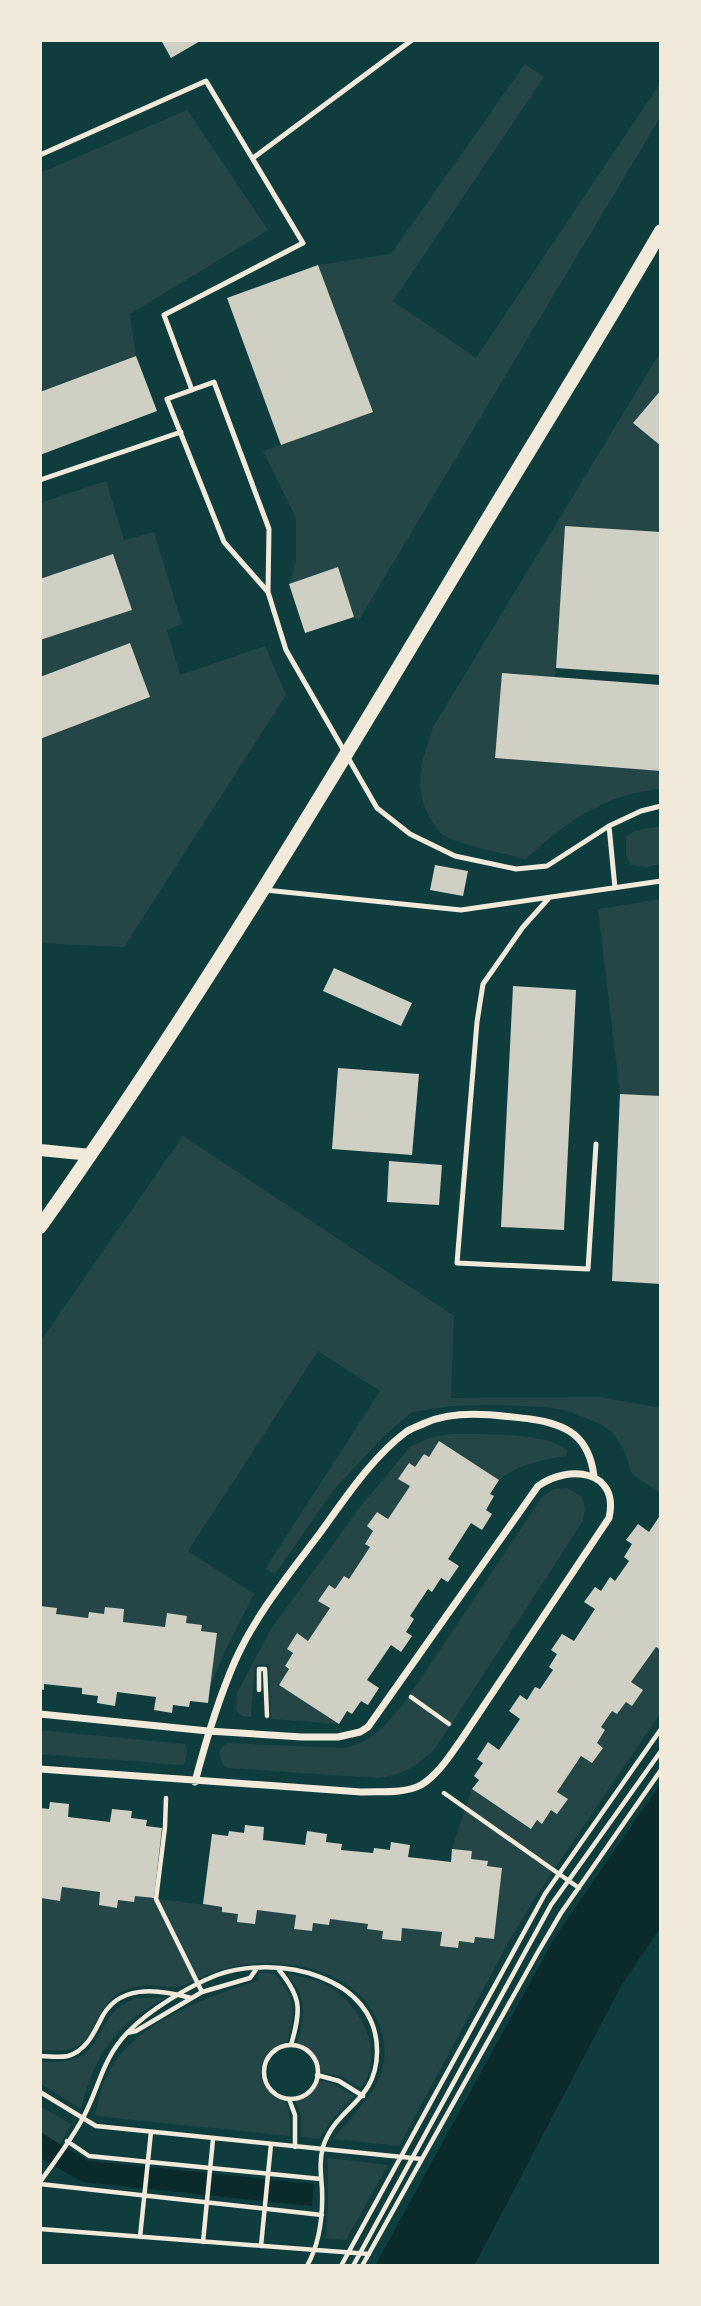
<svg xmlns="http://www.w3.org/2000/svg" width="701" height="2306" font-family="'Space Grotesk',sans-serif">
<rect width="100%" height="100%" fill="#0f3d3e"/>
<path fill="#244646" d="M525,64L544,77L393,301L476,358L661,82V116L359,620L354,617L338,568L289,584L296,561V518L263,451L373,412L318,265L391,254Z
M187,110L268,230L130,314L136,356L40,392V173Z
M661,351V390L633,423L661,446V532L565,527L555,677L502,673L495,758L661,771V789C607,793 564,823 526,859C508,854 454,844 442,834C437,830 432,822 429,816C412,785 423,758 433,727Z
M106,481L124,540L154,532L182,624L167,630L180,675L265,646L286,695L124,947L40,943V739L150,697L130,643L40,677V503Z
M661,826V864L646,867L631,865L626,856V837L634,831Z
M661,899V1096L620,1094L598,909Z
M183,1136L454,1316L451,1398L600,1397L661,1408L659,1492L632,1474L624,1450L613,1433L602,1425L572,1412L547,1407L497,1405L451,1406L412,1412L386,1434L335,1488L275,1574L265,1569L380,1391L318,1351L188,1551L254,1594L225,1651L210,1686L217,1633L201,1631L202,1625L186,1623L187,1616L167,1613L165,1627L123,1622L124,1609L106,1607L104,1614L89,1612L88,1618L56,1614V1608L41,1606L40,1342Z
M451,1434C479,1434 546,1432 567,1450L566,1456C541,1460 519,1464 499,1480L440,1442L429,1457L424,1454L415,1467L399,1479L410,1486L388,1519L377,1512L367,1526L373,1531L365,1544L370,1547L349,1579L344,1576L335,1589L319,1601L330,1608L308,1641L297,1634L287,1649L293,1653L285,1666L289,1669L279,1685L339,1724L271,1719L269,1664L255,1665L251,1717L242,1716L236,1710L237,1693L271,1629L361,1506L410,1447L432,1437Z
M567,1488L582,1497L585,1508L583,1521L435,1749C415,1767 405,1774 378,1778L229,1768L223,1765L219,1753L223,1746L227,1743L342,1748C373,1744 386,1724 405,1702L542,1497L554,1489Z
M656,1647L661,1650V1712L536,1896L509,1941L399,2146L334,2139C359,2105 395,2081 382,2033C365,1968 283,1955 226,1968C209,1972 194,1983 176,1987C172,1988 166,1986 161,1986C146,1984 132,1986 119,1993C98,2005 97,2033 77,2046C66,2053 52,2049 40,2051V1891H42V1898L60,1901L62,1887L100,1892L99,1905L117,1908L118,1900L135,1896L222,1907V1912L238,1914L237,1922L255,1924L257,1910L296,1915L295,1929L312,1931L313,1923L329,1925L330,1919L368,1924L367,1929L383,1931L382,1939L400,1941L402,1928L441,1932L440,1946L457,1948L459,1941L474,1943L475,1937L494,1939L502,1868L487,1866V1861L471,1859L472,1851L452,1849L472,1789L530,1829L537,1820L542,1823L551,1810L558,1814L566,1798L557,1792L581,1756L592,1763L597,1743L605,1730L601,1727L612,1711L617,1714L626,1702L631,1682Z
M40,1730L185,1744L187,1754L184,1764L181,1765L40,1754Z
M259,1972L275,1974C296,1999 296,2011 287,2042C254,2052 251,2090 285,2101C290,2113 291,2123 290,2136L95,2116C99,2100 101,2084 110,2069C138,2022 208,1996 258,1981Z
M287,1974C299,1977 313,1978 324,1984C360,2002 387,2052 361,2088L340,2076L320,2072C318,2057 311,2048 297,2043C306,2014 307,1997 287,1974Z
M136,1998H165C114,2026 95,2053 81,2109L40,2083V2062C52,2062 63,2063 74,2059C97,2052 99,2029 113,2013C119,2006 127,2002 136,1998Z
M319,2080L332,2083L354,2096L335,2116L319,2139L301,2137V2115L295,2101C307,2098 314,2091 319,2080Z
M40,2106L71,2124L60,2145L40,2132Z
M328,2158L388,2165L346,2240L326,2238L328,2208Z"/>
<path fill="#0a2a2b" d="M661,1783V1927L621,1986L474,2266H375L555,1937Z
M40,2132L88,2161L314,2184L312,2206L83,2182L40,2158Z"/>
<path fill="#cfcfc3" d="M161,40H202L171,58Z
M318,265L373,412L281,445L227,298Z
M136,356L157,411L40,455V392Z
M661,390V446L633,423Z
M565,526L661,532V675L556,668Z
M113,554L132,610L40,640V579Z
M338,567L354,617L305,633L289,584Z
M130,643L150,697L40,739V677Z
M502,673L661,685V771L495,758Z
M435,865L468,871L463,896L430,890Z
M334,968L412,1003L401,1026L323,991Z
M513,986L576,990L564,1230L501,1227Z
M338,1068L419,1074L412,1155L332,1149Z
M620,1094L661,1096V1284L612,1281Z
M389,1161L442,1165L439,1205L387,1202Z
M439,1441L499,1480L490,1494L494,1496L486,1510L492,1514L482,1530L471,1523L448,1559L459,1566L448,1582L441,1578L432,1592L428,1589L410,1616L414,1619L406,1632L412,1636L401,1652L391,1645L367,1680L379,1688L368,1705L361,1701L352,1714L347,1711L339,1724L279,1685L289,1669L285,1666L293,1653L287,1649L297,1633L308,1641L330,1608L318,1601L329,1585L335,1589L344,1576L349,1579L370,1547L365,1544L373,1531L367,1526L377,1512L388,1519L410,1486L398,1479L409,1463L415,1467L424,1454L429,1457Z
M661,1514V1650L656,1647L631,1682L643,1690L632,1706L626,1702L617,1714L612,1711L601,1727L605,1730L597,1743L603,1748L592,1763L581,1756L557,1792L568,1799L557,1814L551,1810L542,1824L537,1820L531,1829L472,1789L479,1780L474,1776L483,1763L477,1759L488,1742L499,1750L520,1719L509,1711L520,1695L527,1700L535,1687L540,1689L553,1670L549,1667L557,1654L551,1650L562,1634L574,1641L595,1609L584,1602L595,1587L601,1591L610,1577L615,1581L629,1561L624,1557L632,1544L626,1540L638,1524L649,1532Z
M40,1606L57,1608L56,1614L88,1618L89,1612L104,1614L105,1607L124,1609L123,1622L165,1627L167,1613L187,1616L186,1623L202,1625L201,1631L217,1633L208,1703L190,1701L189,1707L173,1705L172,1713L154,1710L156,1697L117,1692L115,1706L97,1703L98,1696L82,1694V1688L44,1684V1690L40,1689Z
M50,1802L69,1804L68,1817L110,1822L112,1809L132,1811L131,1818L147,1820L146,1826L162,1828L154,1898L135,1896L134,1902L118,1900L117,1908L99,1905L100,1892L62,1887L60,1901L41,1898L40,1808L49,1809Z
M245,1825L264,1827L263,1840L305,1845L307,1831L327,1834L326,1842L342,1844L341,1850L373,1853L374,1848L390,1850L391,1842L410,1845L408,1857L451,1862L452,1849L472,1851L471,1859L488,1861L487,1866L502,1868L494,1939L475,1937L474,1943L459,1941L458,1948L440,1946L442,1932L402,1928L401,1941L382,1939L383,1931L367,1929L368,1924L330,1919L329,1925L313,1923L312,1931L294,1929L296,1915L257,1910L255,1924L237,1922L238,1914L222,1912V1907L203,1904L212,1834L228,1836L229,1831L244,1833Z"/>
<g fill="none" stroke-linecap="round" stroke-linejoin="round">
<path stroke="#f1e9da" stroke-width="4.5" d="M259,1690V1669H265L267,1716
M411,1697L449,1724
M444,1793L579,1888
M166,1798L165,1827L156,1899L202,1992
M279,1970C302,1998 301,2010 291,2045
M127,2033L136,2031L202,1992L250,1978L257,1968
M264 2072a27 27 0 1 1 54 0a27 27 0 1 1-54 0Z
M40,2056C49,2056 59,2058 68,2056C85,2051 93,2035 100,2021C117,1983 158,1989 191,1998
M317,2075L339,2081L363,2096
M40,2092L96,2126L422,2159
M289,2099L295,2115V2147
M67,2141L89,2156L321,2179
M40,2182C55,2161 72,2139 84,2116C100,2085 102,2059 128,2032C149,2010 189,1986 217,1975C276,1954 379,1975 377,2053C376,2103 336,2106 323,2147C319,2161 321,2174 322,2189C323,2215 320,2243 307,2266
M40,2184L322,2215
M40,2229L369,2254
M140,2237L151,2132
M203,2242L213,2139
M261,2246L271,2144
M341,2266L545,1894L661,1729
M353,2266L551,1905L661,1751
M362,2266L538,1952L561,1913L661,1770"/>
<path stroke="#f1e9da" stroke-width="5" d="M40,155L206,81L303,243L164,315L192,390
M253,158L412,40
M40,480L181,432
M268,592L224,542L167,399L214,382L269,529L268,592L286,650L377,808L410,834L455,856L516,869L547,866L609,826L641,811L661,806
M609,826L615,888
M265,890L461,910L661,881
M549,898L523,927L483,984L477,1022L457,1263L588,1269L596,1144"/>
<path stroke="#f1e9da" stroke-width="7" d="M40,1714L208,1731L302,1737H338L360,1732L368,1727L538,1486C569,1464 620,1470 609,1518L461,1740C450,1755 438,1775 421,1785C404,1794 379,1791 361,1792L40,1769
M195,1782C206,1740 218,1700 235,1661C256,1614 290,1573 320,1533C344,1500 373,1456 406,1432C412,1428 419,1426 425,1423C456,1409 497,1415 530,1419C568,1424 589,1437 594,1476"/>
<path stroke="#f1e9da" stroke-width="12" d="M40,1150L91,1155"/>
<path stroke="#f1e9da" stroke-width="14" d="M40,1227C188,1018 320,799 451,580C521,463 593,348 661,231"/>
</g>
<rect width="701" height="2306" fill="none" stroke="#f1e9da" stroke-width="84"/>
</svg>
